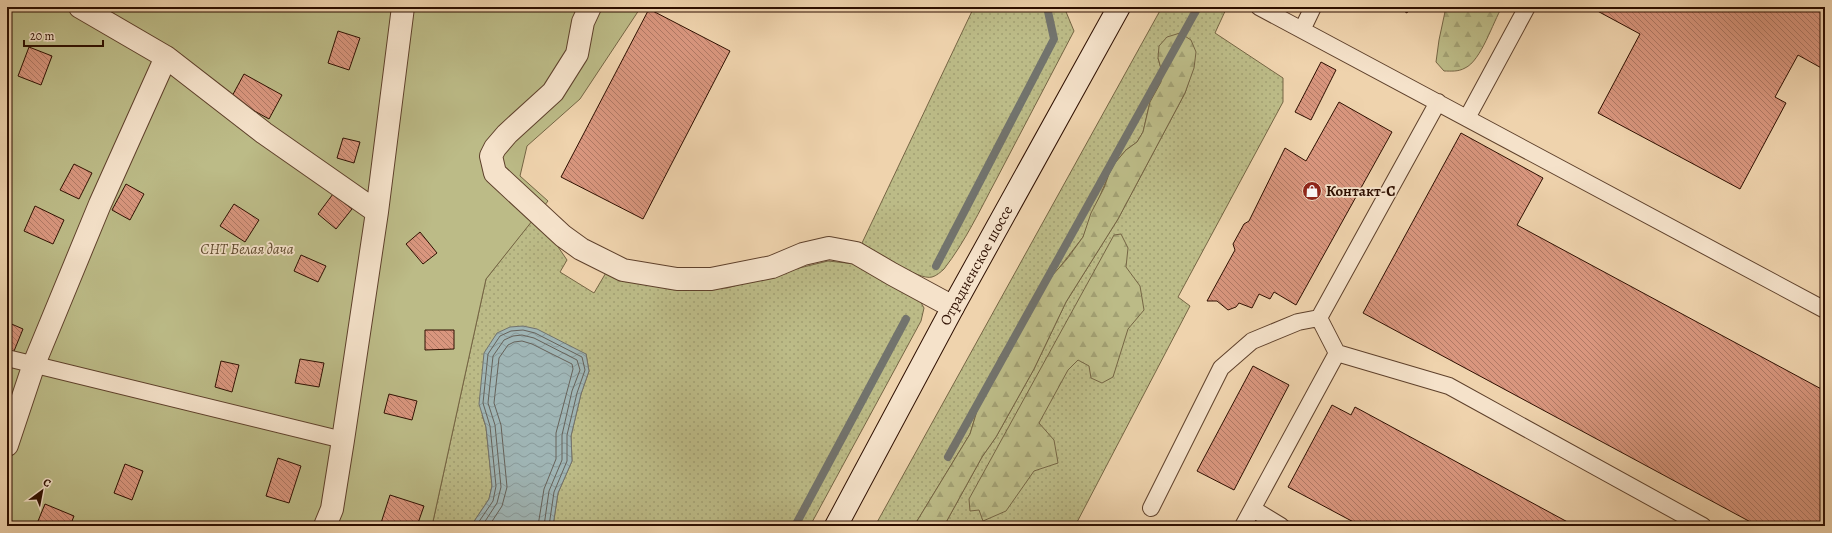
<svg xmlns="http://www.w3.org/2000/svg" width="1832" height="533" font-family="Alegreya,serif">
<defs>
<pattern id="grass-dots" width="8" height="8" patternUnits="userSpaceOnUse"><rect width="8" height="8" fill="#bcbb87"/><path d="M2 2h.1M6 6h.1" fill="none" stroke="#a2a073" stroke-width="1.8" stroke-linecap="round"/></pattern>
<pattern id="forest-firs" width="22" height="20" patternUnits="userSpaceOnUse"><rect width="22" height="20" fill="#bcbb87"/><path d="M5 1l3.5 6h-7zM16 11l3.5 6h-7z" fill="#a2a073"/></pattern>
<pattern id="water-waves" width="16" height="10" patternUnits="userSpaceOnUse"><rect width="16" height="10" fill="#9fb5b5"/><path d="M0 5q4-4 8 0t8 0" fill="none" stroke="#899a9a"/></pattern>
<pattern id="building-back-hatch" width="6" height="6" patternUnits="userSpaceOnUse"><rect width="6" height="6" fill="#d9967e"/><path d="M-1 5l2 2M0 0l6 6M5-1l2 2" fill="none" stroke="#b07965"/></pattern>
</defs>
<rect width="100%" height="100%" fill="#efd3ad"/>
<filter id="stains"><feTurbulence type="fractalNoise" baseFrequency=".005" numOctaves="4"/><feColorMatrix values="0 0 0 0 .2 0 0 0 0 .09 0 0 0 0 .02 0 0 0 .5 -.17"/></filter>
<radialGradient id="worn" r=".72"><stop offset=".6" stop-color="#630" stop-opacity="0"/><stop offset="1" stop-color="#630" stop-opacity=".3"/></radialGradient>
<path fill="url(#grass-dots)" stroke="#756544" d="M974,7H1064L1074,31C1048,81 1022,130 996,180C980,210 965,242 944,269C941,272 936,276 932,277C919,281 874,251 862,243Z
M1162,7H1227L1215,33L1283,78V102L1178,297L1190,306L1075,526H944L982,457L996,437L1034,369L1066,302L1118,219L1185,93L1189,81L1158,58L1162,72L1161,82L1150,102L1143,132L1137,142L1126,150L1115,163L1109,174L1083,237L1036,298L1030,312L999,358L998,370L980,401L970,434L914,526H875Z
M533,219L552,238L567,260L560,272L594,293L607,271L669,289L727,288L783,272L828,261L856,264L918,297L924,308L921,321L810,526H553L558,493L572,461L571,436L581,394L589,371L586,354L482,415L486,427L492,486L489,499L471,526H432L486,279Z"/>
<path fill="url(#forest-firs)" stroke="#756544" d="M1446,7H1502C1493,22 1481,61 1465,68C1458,72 1451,71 1444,71L1436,62L1439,40Z
M1180,33L1191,40L1196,52L1194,68L1185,93L1118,219L1066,302L1034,369L996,437L982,457L944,526H914L970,434L980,401L998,370L999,358L1030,312L1042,287L1067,259L1083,237L1091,213L1104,188L1109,174L1115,163L1126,150L1137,142L1143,132L1150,102L1161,82L1162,72L1158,58L1159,46L1167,37Z
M1121,234L1128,248L1126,267L1140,286L1144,310L1128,329L1113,377L1102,383L1091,378L1089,366L1078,360L1068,370L1039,423L1054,440L1058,463L1034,471L1006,511L983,521L979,510L970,511L969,499L1114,235Z"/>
<path fill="#bcbb87" stroke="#756544" d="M7,7H641L580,99L527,146L520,176L548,201L486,279L432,526H7Z"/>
<path fill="url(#water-waves)" stroke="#72736d" d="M523,326L537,329L586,354L589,371L581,394L571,436L572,461L558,493L553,526H471L489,499L492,486L486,427L479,404L484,353L497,333L510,327Z"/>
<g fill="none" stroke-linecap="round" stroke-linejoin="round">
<path stroke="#66625a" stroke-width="1" d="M476,526L493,501L496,486L490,426L483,403L488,354L500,336L511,331L523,330L535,333L582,357L585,370L577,393L567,435V461L554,492L549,526
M482,526L497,503L501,487L495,425L488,403L493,356L504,340L513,336L522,335L534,338L577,360L580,370L572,391L562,435V460L549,491L544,526
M489,526L502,506L507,487L501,425L494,403L499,358L508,345L514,342L522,341L532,344L572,364L573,369L556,433V459L544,489L538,526"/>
<path stroke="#72736d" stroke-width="8" d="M936,266L1054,39L1047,7
M948,457L1198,7
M795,526L906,319"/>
</g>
<path fill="url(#building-back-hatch)" stroke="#2e0f00" d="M1397,7H1410L1407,13Z
M1590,7H1825V70L1798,55L1775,97L1786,103L1740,189L1598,113L1640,34Z
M649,9L730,51L643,219L561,177Z
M338,31L360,38L349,70L328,63Z
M29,47L52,56L41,85L18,76Z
M1321,62L1336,70L1311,120L1295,112Z
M244,74L282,95L269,119L231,98Z
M1339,102L1392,132L1296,305L1274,292L1270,299L1259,294L1252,308L1239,303L1236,307L1228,310L1217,301H1207L1235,250L1233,244L1244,224L1249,221L1285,148L1306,161Z
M1461,133L1543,178L1517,225L1825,391V526H1758L1363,313Z
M343,138L360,142L354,163L337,158Z
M74,164L92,173L79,199L60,190Z
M126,184L144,194L130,220L112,210Z
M333,194L352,209L336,229L318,214Z
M234,204L259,220L245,242L220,226Z
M35,206L64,220L53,244L24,231Z
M420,232L437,253L423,264L406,244Z
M301,255L326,266L318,282L294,271Z
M7,322L23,329L12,356L7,354Z
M425,330H454V349L425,350Z
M300,359L324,363L319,387L295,383Z
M221,361L239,365L232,392L215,387Z
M1253,366L1289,385L1234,490L1197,471Z
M389,394L417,401L412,420L384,413Z
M1332,405L1351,415L1355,407L1575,526H1361L1288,487Z
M278,458L301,466L289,503L266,496Z
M125,464L143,471L132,500L114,493Z
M390,495L424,506L417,526H391L381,523Z
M45,504L74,516L70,526H36Z
M1625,522L1632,526H1623Z"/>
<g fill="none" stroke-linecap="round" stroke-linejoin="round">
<defs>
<path id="lane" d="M1259,7L1825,310
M1302,30L1313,7
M1467,118L1527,7
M1337,353L1449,386L1703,526
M7,358L343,440
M1151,508L1221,368L1252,341L1298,322L1319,318
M1253,509L1281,526
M1243,526L1337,353L1319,318L1438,102"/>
<path id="street" d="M80,7L166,57L264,133L377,212
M590,7L583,22L577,54L553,92L507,134L495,148L491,156L495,173L563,236L581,249L623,270L677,279H711L772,267L803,254L829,248L856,253L892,274L953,307
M7,445L34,364L100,204L166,57
M325,526L332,509L343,440L377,212L403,7"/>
<g id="secondary">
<path id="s1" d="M836,526L953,307L1119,7"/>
</g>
</defs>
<use href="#lane" stroke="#5e402b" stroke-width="18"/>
<use href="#street" stroke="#5e402b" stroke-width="24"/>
<use href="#secondary" stroke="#2e0f00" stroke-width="24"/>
<use href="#lane" stroke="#f5e2ca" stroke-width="16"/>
<use href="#street" stroke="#f5e2ca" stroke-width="22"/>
<use href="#secondary" stroke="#f5e2ca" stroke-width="22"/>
</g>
<defs>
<symbol id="shop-disc" viewBox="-11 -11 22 22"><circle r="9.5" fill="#8f2418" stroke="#f5e2ca"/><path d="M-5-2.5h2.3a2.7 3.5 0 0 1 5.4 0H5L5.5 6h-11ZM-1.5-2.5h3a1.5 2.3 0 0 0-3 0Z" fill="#fff"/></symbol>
</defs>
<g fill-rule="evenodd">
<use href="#shop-disc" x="1301" y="180" width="22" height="22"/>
</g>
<g text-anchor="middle" stroke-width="3.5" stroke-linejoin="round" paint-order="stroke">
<g font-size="15" font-weight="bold" fill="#2e0f00" stroke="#f5e2ca" text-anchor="start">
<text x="1326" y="196">Контакт-С</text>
</g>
<g font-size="15" font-style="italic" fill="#604b2f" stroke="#f5e2ca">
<text x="247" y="254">СНТ Белая дача</text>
</g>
<g font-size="15" fill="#2e0f00" stroke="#f5e2ca">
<text dy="5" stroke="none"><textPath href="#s1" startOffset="296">Отрадненское шоссе</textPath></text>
</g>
</g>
<rect width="1832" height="533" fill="none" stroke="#efd3ad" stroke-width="24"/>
<rect x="8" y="8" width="1816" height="517" fill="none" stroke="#2e0f00" stroke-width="2"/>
<rect x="12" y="12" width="1808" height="509" fill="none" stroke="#2e0f00"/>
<g transform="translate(42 491) rotate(32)" stroke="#f5e2ca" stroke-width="3" paint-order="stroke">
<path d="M0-3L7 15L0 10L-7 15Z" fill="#2e0f00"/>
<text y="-6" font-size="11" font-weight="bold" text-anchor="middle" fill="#2e0f00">С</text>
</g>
<path d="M24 40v6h79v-6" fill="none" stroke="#2e0f00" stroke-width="2"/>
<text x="30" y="40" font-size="12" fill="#2e0f00" stroke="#f5e2ca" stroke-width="3" paint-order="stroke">20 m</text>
<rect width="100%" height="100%" filter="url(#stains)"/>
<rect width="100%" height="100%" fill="url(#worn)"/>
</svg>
